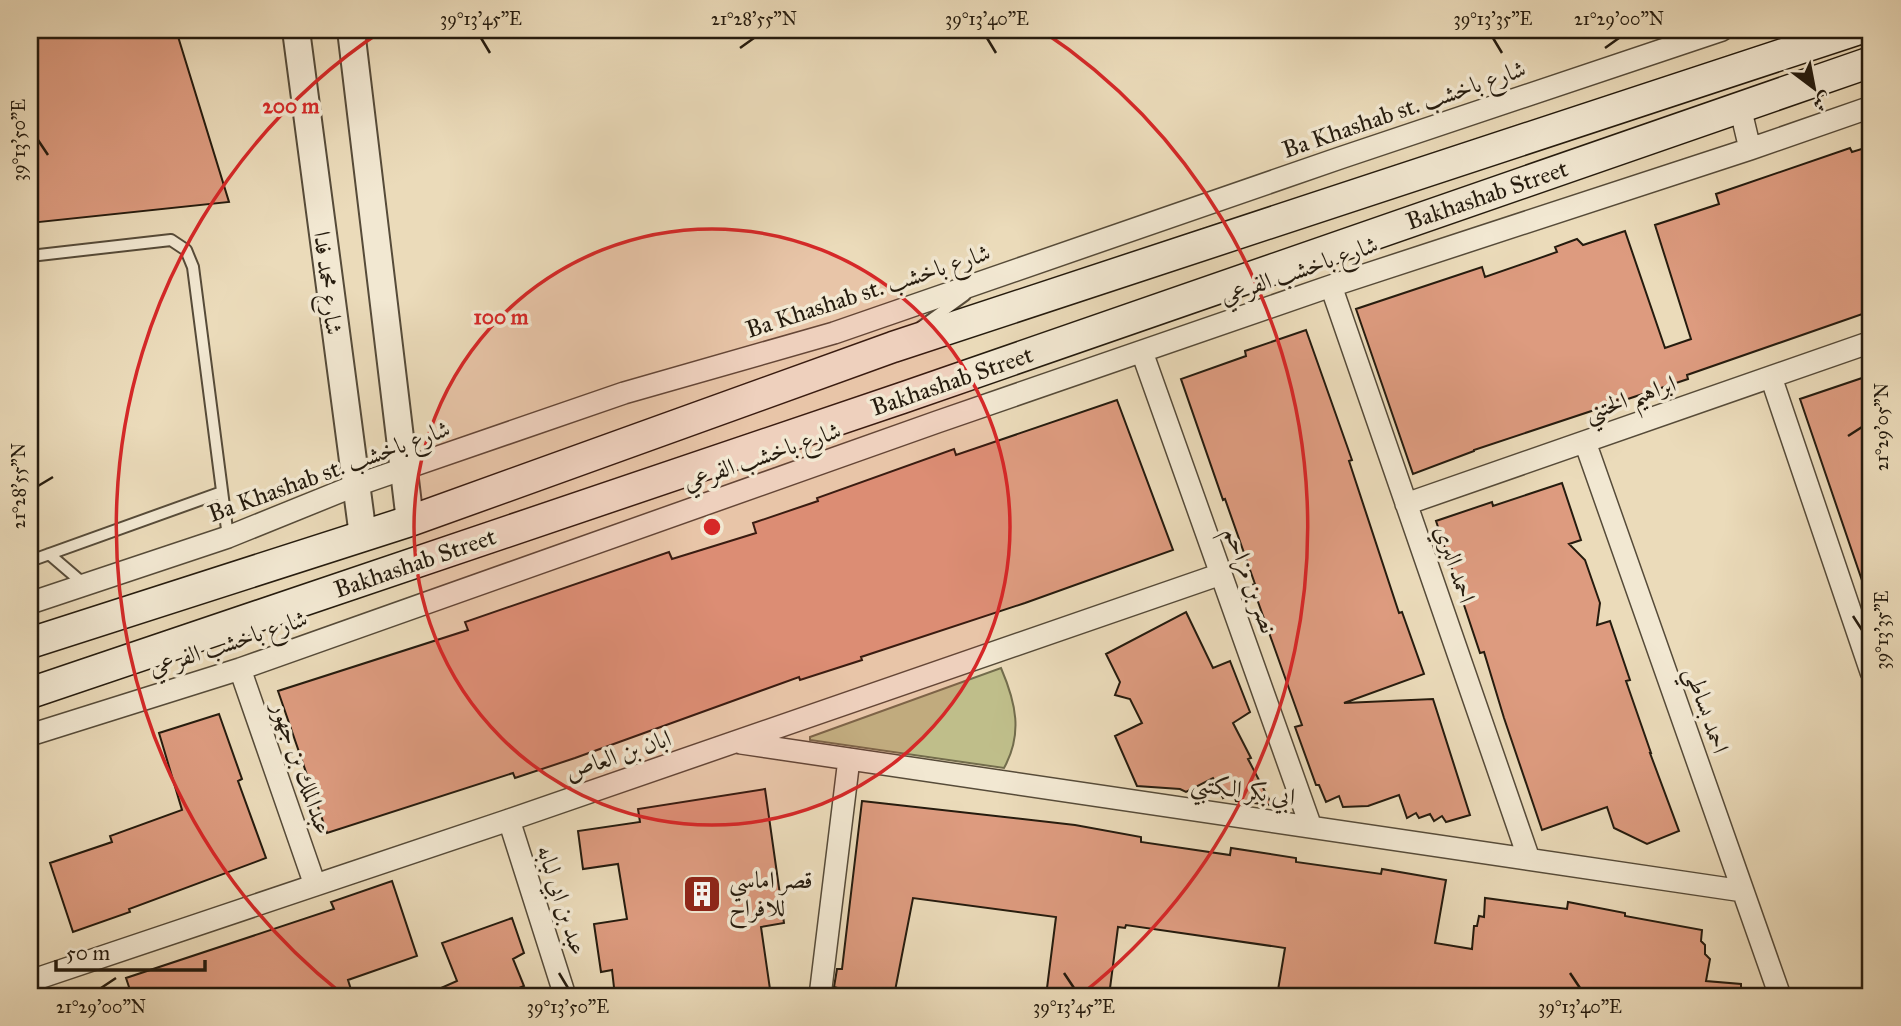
<svg xmlns="http://www.w3.org/2000/svg" width="1901" height="1026" font-family="'IM FELL Great Primer',Amiri,serif">
<rect width="100%" height="100%" fill="#ebdbba"/>
<filter id="stains"><feTurbulence type="fractalNoise" baseFrequency=".00286" numOctaves="4"/><feColorMatrix values="0 0 0 0 .2 0 0 0 0 .09 0 0 0 0 .02 0 0 0 .5 -.17"/></filter>
<radialGradient id="worn" r=".72"><stop offset=".6" stop-color="#630" stop-opacity="0"/><stop offset="1" stop-color="#630" stop-opacity=".3"/></radialGradient>
<path fill="#bfbe8a" stroke="#726c4c" stroke-width="2" d="M1001,668C1016,703 1023,734 1004,768L810,740V737Z"/>
<path fill="#dd9b7f" stroke="#251b0e" stroke-width="2" d="M30,30H176L229,202L30,223Z
M1871,146V311L1687,375L1688,379L1474,450V451L1413,474L1356,309L1482,267L1485,277L1557,252L1555,247L1577,239L1583,245L1625,231L1665,348L1691,339L1655,225L1719,204L1716,194L1850,148L1852,152Z
M1306,330L1352,460L1349,461L1399,613L1402,612L1424,674L1344,703L1433,699L1470,815L1446,822L1442,816L1434,821L1430,814L1419,818L1416,813L1407,818L1399,795L1368,806L1343,807L1339,796L1326,802L1319,785H1316L1295,727L1302,725L1252,585L1255,584L1225,499L1223,500L1181,379L1246,356L1245,351Z
M1871,375V598H1868L1800,399Z
M1117,400L1173,550L1025,603L861,657L862,660L800,680L799,677L575,758L515,778L513,773L327,833L278,691L468,630L465,622L669,552L672,559L756,533L753,523L818,501L817,498L954,449L956,455Z
M1562,483L1581,540L1569,544L1585,560L1600,603L1597,625L1610,621L1630,680L1626,681L1651,753H1650L1679,831L1647,844L1614,828L1607,807L1542,830L1504,718L1484,652L1480,653L1436,521L1492,502L1493,506Z
M1186,612L1213,668L1230,661L1250,712L1233,723L1251,758L1248,759L1272,805L1236,801L1233,792L1223,798L1213,778L1186,792L1180,789L1137,786L1115,736L1142,723L1130,699L1115,695L1120,682L1106,654Z
M219,714L242,779L238,781L266,858L129,909L130,912L73,932L50,863L112,842L110,836L182,810L159,733Z
M765,789L784,923L761,927L771,996H615L612,970L601,972L594,924L627,919L618,864L583,869L578,831L640,822L638,809Z
M862,801L1075,825L1141,837V842L1230,855L1231,848L1296,858V862L1381,874L1382,869L1446,880L1435,943L1472,949L1474,926H1477L1479,916L1484,917L1485,898L1567,909L1568,902L1625,913V916L1702,930L1701,941L1705,945V954L1710,959L1706,981L1741,984V996H1277L1285,948L1126,925L1125,928L1118,927L1109,996H1046L1056,917L913,898L894,996H843L845,990L834,987L837,969H842Z
M392,881L417,956L348,980L353,996H132L126,978L334,909L331,902Z
M512,918L524,953L513,959L524,986L499,996H423L457,981L442,943Z"/>
<g fill="none" stroke-linecap="round" stroke-linejoin="round">
<defs>
<path id="service" d="M30,256L171,240L186,250L193,267L228,537
M921,327L965,295
M49,554L84,584
M30,561L222,492"/>
<path id="minor" d="M1740,107L1750,149
M1331,286L1529,859
M1142,352L1311,827
M1771,377L1871,672
M1585,442L1780,996
M1406,504L1871,342
M30,603L228,537L354,486L624,393L834,333L1340,158L1722,30
M240,669L315,885
M30,735L240,669L937,422L1331,286L1750,149L1871,107
M741,743L1743,891
M509,820L565,996
M30,981L509,820L1221,574
M820,996L849,759"/>
<path id="tertiary" d="M296,30L363,536
M351,30L410,521"/>
<path id="secondary" d="M30,643L410,521L893,347L1856,30
M30,693L902,398L1871,62"/>
</defs>
<use href="#service" stroke="#564b39" stroke-width="14"/>
<use href="#minor" stroke="#564b39" stroke-width="24"/>
<use href="#tertiary" stroke="#564b39" stroke-width="30"/>
<use href="#secondary" stroke="#251b0e" stroke-width="33"/>
<use href="#service" stroke="#f2e8d2" stroke-width="10"/>
<use href="#minor" stroke="#f2e8d2" stroke-width="21"/>
<use href="#tertiary" stroke="#f2e8d2" stroke-width="26"/>
<use href="#secondary" stroke="#f2e8d2" stroke-width="30"/>
</g>
<path fill="none" stroke="#251b0e" stroke-width="2.5" d="M481,38L490,53M987,38L996,53M1493,38L1502,53M740,48L754,38M1605,48L1619,38M38,140L48,155M1848,436L1862,427M38,486L53,477M1853,616L1862,630M559,973L568,988M1064,973L1074,988M1570,973L1580,988M101,988L116,978"/>
<circle cx="712" cy="527" r="298" fill="#d62828" fill-opacity=".12"/>
<g fill="none" stroke="#d62828" stroke-width="3.5">
<circle cx="712" cy="527" r="298"/>
<path d="M341 993A596 596 0 0 1 383 30M1041 30A596 596 0 0 1 1083 993"/>
</g>
<defs>
<symbol id="building-square" viewBox="-11 -11 22 22"><rect x="-9" y="-9" width="18" height="18" rx="4" fill="#8f2418" stroke="#f2e8d2"/><path d="M-4-6H4V6H1V3H-1V6H-4ZM-2.5-4.3h1.7v1.8h-1.7ZM.8-4.3h1.7v1.8H.8ZM-2.5-1h1.7V.8h-1.7ZM.8-1h1.7V.8H.8Z" fill="#fff"/></symbol>
</defs>
<g fill-rule="evenodd">
<use href="#building-square" x="680" y="872" width="44" height="44"/>
</g>
<g text-anchor="middle" stroke-width="7" stroke-linejoin="round" paint-order="stroke">
<g font-size="24" fill="#251b0e" stroke="#f2e8d2">
<text transform="translate(1404 109) rotate(-19)" y="8">Ba Khashab st. شارع باخشب</text>
<text transform="translate(1487 195) rotate(-19)" y="8">Bakhashab Street</text>
<text transform="translate(1299 270) rotate(-19)" y="8">شارع باخشب الفرعي</text>
<text transform="translate(328 283) rotate(83)" y="8">شارع محمد فدا</text>
<text transform="translate(868 291) rotate(-18)" y="8">Ba Khashab st. شارع باخشب</text>
<text transform="translate(952 381) rotate(-19)" y="8">Bakhashab Street</text>
<text transform="translate(1630 398) rotate(-19)" y="8">ابراهيم الختني</text>
<text transform="translate(762 456) rotate(-19)" y="8">شارع باخشب الفرعي</text>
<text transform="translate(329 471) rotate(-20)" y="8">Ba Khashab st. شارع باخشب</text>
<text transform="translate(415 563) rotate(-19)" y="8">Bakhashab Street</text>
<text transform="translate(1455 564) rotate(71)" y="8">احمد البري</text>
<text transform="translate(1251 580) rotate(70)" y="8">نصر بن مزاحم</text>
<text transform="translate(228 643) rotate(-18)" y="8">شارع باخشب الفرعي</text>
<text transform="translate(1707 710) rotate(71)" y="8">احمد بساطي</text>
<text transform="translate(618 755) rotate(-19)" y="8">ابان بن العاص</text>
<text transform="translate(302 768) rotate(71)" y="8">عبدالملك بن جهور</text>
<text transform="translate(1243 790) rotate(8)" y="8">ابي بكر الكتبي</text>
<text transform="translate(562 900) rotate(72)" y="8">عبد بن ابي لبابه</text>
</g>
<g font-size="24" fill="#251b0e" stroke="#f2e8d2" text-anchor="start">
<text x="729" y="888">قصر اماسي<tspan x="729" dy="28">للافراح</tspan></text>
</g>
</g>
<circle cx="712" cy="527" r="10" fill="#d62828" stroke="#f2e8d2" stroke-width="3.5"/>
<g font-size="21" text-anchor="middle" font-weight="bold" fill="#d62828" stroke="#f2e8d2" stroke-width="7" stroke-linejoin="round" paint-order="stroke">
<text x="291" y="113">200 m</text>
<text x="501" y="324">100 m</text>
</g>
<rect width="1901" height="1026" fill="none" stroke="#ebdbba" stroke-width="77"/>
<g transform="translate(1814 88) rotate(148)" stroke="#f2e8d2" stroke-width="5" paint-order="stroke">
<path d="M0-5L12 26L0 18L-12 26Z" fill="#251b0e"/>
<text y="-10" font-size="19" font-weight="bold" text-anchor="middle" fill="#251b0e">ش</text>
</g>
<path d="M56 960v10h149v-10" fill="none" stroke="#251b0e" stroke-width="3.5"/>
<text x="66" y="960" font-size="21" fill="#251b0e" stroke="#f2e8d2" stroke-width="5" paint-order="stroke">50 m</text>
<rect x="38" y="38" width="1824" height="950" fill="none" stroke="#251b0e" stroke-width="2.5"/>
<g font-size="18" text-anchor="middle" fill="#251b0e">
<text x="481" y="25">39°13'45"E</text>
<text x="754" y="25">21°28'55"N</text>
<text x="987" y="25">39°13'40"E</text>
<text x="1493" y="25">39°13'35"E</text>
<text x="1619" y="25">21°29'00"N</text>
<text transform="translate(19 140) rotate(-90)" y="6">39°13'50"E</text>
<text transform="translate(1882 427) rotate(-90)" y="6">21°29'05"N</text>
<text transform="translate(19 486) rotate(-90)" y="6">21°28'55"N</text>
<text transform="translate(1882 630) rotate(-90)" y="6">39°13'35"E</text>
<text x="101" y="1013">21°29'00"N</text>
<text x="568" y="1013">39°13'50"E</text>
<text x="1074" y="1013">39°13'45"E</text>
<text x="1580" y="1013">39°13'40"E</text>
</g>
<rect width="100%" height="100%" filter="url(#stains)"/>
<rect width="100%" height="100%" fill="url(#worn)"/>
</svg>
